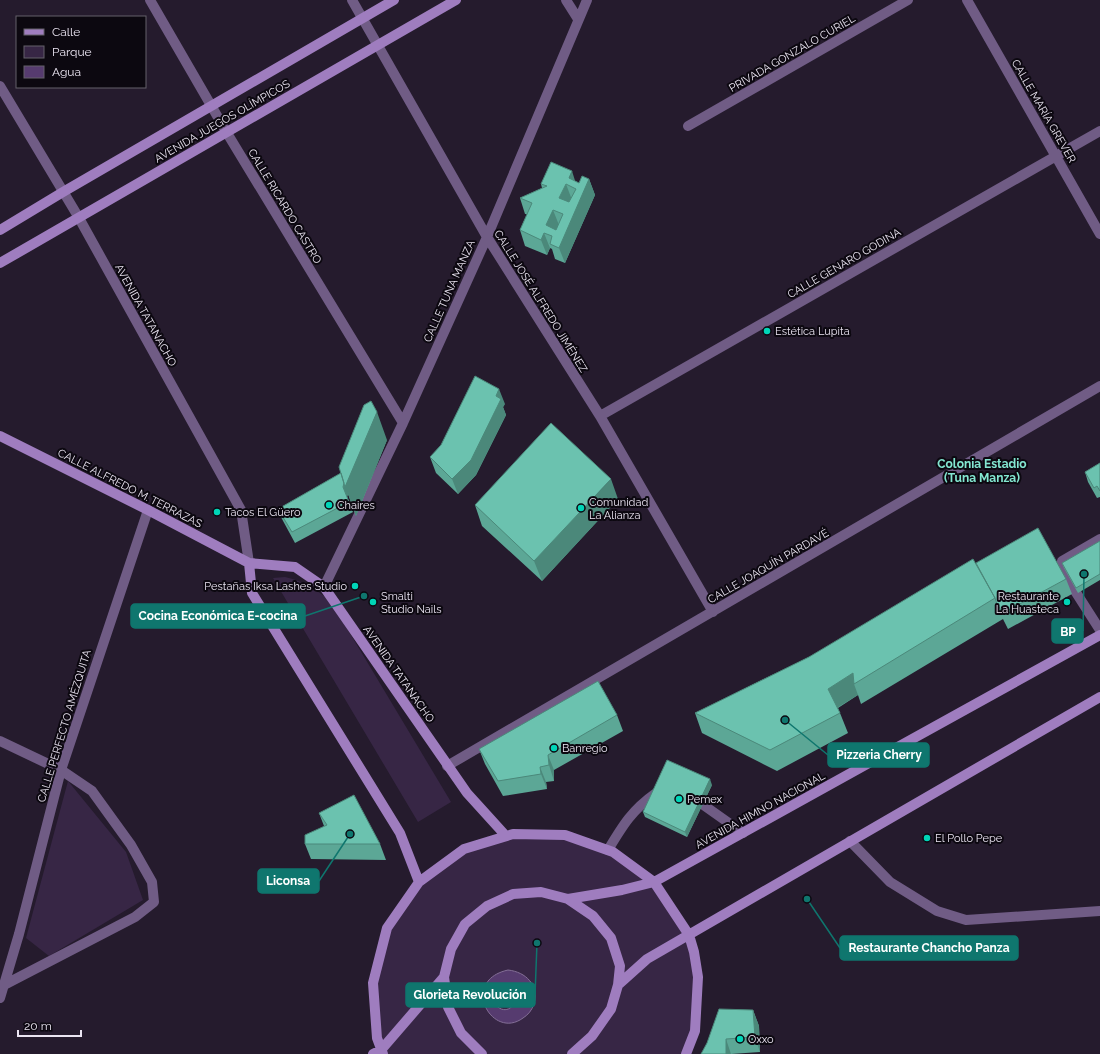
<svg xmlns="http://www.w3.org/2000/svg" width="1100" height="1054" font-family="Raleway,sans-serif">
<rect width="100%" height="100%" fill="#251b2d"/>
<path fill="#372645" d="M285,577C304,581 314,589 330,600L451,802L418,822L273,578Z
M68,781L126,852L143,900L49,956L26,938Z
M513,834L565,835L613,852L653,883L694,952L695,1031L686,1054H385L373,983L387,928L419,882L464,849Z"/>
<path fill="#563b6f" stroke="#836e96" fill-rule="evenodd" d="M508,970C526,972 539,985 534,1004C532,1010 528,1015 523,1018C492,1041 459,981 508,970ZM504,987C528,989 510,1024 494,1003C492,995 495,989 504,987Z"/>
<g fill="none" stroke-linecap="round" stroke-linejoin="round">
<path stroke="#705c85" stroke-width="10" d="M1100,539L1062,561L1061,569L1100,630
M702,804L743,833
M608,850C623,825 632,810 656,793"/>
<path stroke="#705c85" stroke-width="10" d="M150,0L227,133L403,423
M352,0L487,237L600,416L713,612
M566,0L578,19
M967,0L1100,234
M0,86L79,218L241,510L249,563
M688,126L908,0
M600,416L1100,131
M324,587L403,423L487,237L587,0
M0,741L61,770L92,791L131,845L152,882L154,902L135,917L4,985
M447,766L1100,386
M850,841L890,882L937,911L966,920L1100,911
M0,998L19,934L61,770L148,510"/>
<path stroke="#9f7dbf" stroke-width="10" d="M0,230L63,192L394,0
M0,263L456,0
M0,436L148,510L249,563L295,567L324,587L467,793L506,836
M249,563L252,593L400,833L419,882
M568,899L622,890L654,882L1100,635
M618,985L647,959L1100,697
M373,1054L381,1050L444,977
M383,1054L377,1038L373,983L387,928L419,882L464,849L513,834L565,835L613,852L654,882L689,935L694,952L698,977L695,1031L686,1054
M482,1054L461,1033L448,1007L444,977L451,949L465,924L487,906L513,894L541,892L568,899L593,916L611,938L620,966L618,985L611,1009L592,1036L572,1054"/>
</g>
<path fill="#5ca796" d="M589,179L595,195L565,263L555,259L552,249L550,248L547,255L525,246L520,230L527,214H525L520,198L542,188L541,184L575,181L579,183Z
M505,404L503,407L506,415L476,475L458,494L436,473L430,457Z
M387,440L356,516L348,494L347,497L353,512L295,543L282,519L278,509L341,473Z
M1100,463V497L1097,498L1088,482L1085,472Z
M618,499L542,581L482,526L475,505Z
M1100,541V580L1078,593L1064,568L1062,563Z
M976,563L1066,579L1072,594L1008,629L1003,619L861,704L858,695L838,708L848,733L777,771L702,733L695,713L809,657Z
M617,715L623,731L554,770V781L546,782L547,789L503,796L485,764L479,749Z
M712,785L687,837L645,817L643,812Z
M319,813L380,844L386,860L311,859L305,844L324,826Z
M753,1010L759,1026L760,1052L731,1054H701Z"/>
<path fill="#4b887a" d="M572,171L577,187L569,178Z
M589,179L595,195L565,263L559,248Z
M566,184L572,200L565,213L559,198Z
M553,210L559,225L553,238L546,225Z
M544,233L550,248L547,255L541,240Z
M499,389L505,404L503,407L506,415L476,475L458,494L452,479Z
M377,412L387,440L356,516L348,494L347,497L343,487Z
M611,479L618,499L542,581L534,561Z
M853,673L854,684L858,695L835,709L828,689Z
M548,755L554,770V781L549,765Z
M540,767L546,782L547,789L541,774Z
M710,779L712,785L687,837L685,832Z
M753,1010L759,1026L760,1052L755,1037Z
M726,1039L731,1054H726Z"/>
<path fill="#6bc2af" stroke="#4b887a" fill-rule="evenodd" d="M551,162L572,171L569,178L579,183L582,176L589,179L559,248L550,244L552,236L544,233L541,240L520,230L532,203L520,198L547,186L541,184ZM566,184L576,189L569,202L559,198ZM553,210L563,214L556,230L546,225Z
M475,376L499,389L496,396L501,399L471,460L452,479L430,457L441,445Z
M371,401L377,412L345,487L339,467L364,405Z
M551,423L611,479L534,561L475,505Z
M1100,463V491L1097,486L1094,488L1085,472Z
M341,473L344,483L343,487L349,502L292,532L278,509Z
M1038,528L1066,579L1003,613L997,604L995,598L976,563Z
M1100,541V574L1076,588L1062,563Z
M973,559L995,598L854,684L853,673L828,689L840,713L770,750L695,713L809,657Z
M598,681L617,715L548,755L549,765L540,767L541,774L498,781L479,749Z
M667,760L710,779L685,832L643,812Z
M354,795L380,844H305V835L327,825L319,813Z
M719,1009L753,1010L755,1037L726,1039V1054H701L707,1043Z"/>
<g fill="#00d5b7" stroke="#0c0810" stroke-width="1.5">
<circle cx="767" cy="331" r="4"/>
<circle cx="329" cy="505" r="4"/>
<circle cx="581" cy="508" r="4"/>
<circle cx="217" cy="512" r="4"/>
<circle cx="355" cy="586" r="4"/>
<circle cx="373" cy="602" r="4"/>
<circle cx="1067" cy="602" r="4"/>
<circle cx="554" cy="748" r="4"/>
<circle cx="679" cy="799" r="4"/>
<circle cx="927" cy="838" r="4"/>
<circle cx="740" cy="1039" r="4"/>
</g>
<g text-anchor="middle" stroke-width="4" stroke-linejoin="round" paint-order="stroke">
<g font-size="11" fill="#ebe5f2" stroke="#0c0810">
<text transform="translate(792 53) rotate(-30)" y="4">PRIVADA GONZALO CURIEL</text>
<text transform="translate(1044 111) rotate(60)" y="4">CALLE MARÍA GREVER</text>
<text transform="translate(222 121) rotate(-30)" y="4">AVENIDA JUEGOS OLÍMPICOS</text>
<text transform="translate(285 206) rotate(59)" y="4">CALLE RICARDO CASTRO</text>
<text transform="translate(844 263) rotate(-30)" y="4">CALLE GENARO GODINA</text>
<text transform="translate(449 291) rotate(-66)" y="4">CALLE TUNA MANZA</text>
<text transform="translate(541 301) rotate(58)" y="4">CALLE JOSÉ ALFREDO JIMÉNEZ</text>
<text transform="translate(146 315) rotate(61)" y="4">AVENIDA TATANACHO</text>
<text transform="translate(130 488) rotate(27)" y="4">CALLE ALFREDO M. TERRAZAS</text>
<text transform="translate(768 566) rotate(-30)" y="4">CALLE JOAQUÍN PARDAVÉ</text>
<text transform="translate(399 674) rotate(55)" y="4">AVENIDA TATANACHO</text>
<text transform="translate(64 726) rotate(-73)" y="4">CALLE PERFECTO AMÉZQUITA</text>
<text transform="translate(760 810) rotate(-29)" y="4">AVENIDA HIMNO NACIONAL</text>
</g>
<g font-size="11" fill="#ebe5f2" stroke="#0c0810" text-anchor="start">
<text x="775" y="335">Estética Lupita</text>
<text x="589" y="506">Comunidad<tspan x="589" dy="13">La Alianza</tspan></text>
<text x="337" y="509">Chaires</text>
<text x="225" y="516">Tacos El Güero</text>
<text x="347" y="590" text-anchor="end">Pestañas Iksa Lashes Studio</text>
<text x="381" y="600">Smalti<tspan x="381" dy="13">Studio Nails</tspan></text>
<text x="1059" y="600" text-anchor="end">Restaurante<tspan x="1059" dy="13">La Huasteca</tspan></text>
<text x="562" y="752">Banregio</text>
<text x="687" y="803">Pemex</text>
<text x="935" y="842">El Pollo Pepe</text>
<text x="748" y="1043">Oxxo</text>
</g>
<g font-size="12" font-weight="bold" fill="#83e7d1" stroke="#0c0810">
<text x="982" y="468">Colonia Estadio<tspan x="982" dy="14">(Tuna Manza)</tspan></text>
</g>
</g>
<path fill="none" stroke="#0f766e" stroke-width="1.5" d="M364 596L305 616M1084 574L1083 631M785 720L828 755M350 834L319 881M807 899L840 948M537 943L535 995"/>
<g fill="#0f766e" stroke="#0c0810" stroke-width="1.5">
<circle cx="364" cy="596" r="4"/>
<circle cx="1084" cy="574" r="4"/>
<circle cx="785" cy="720" r="4"/>
<circle cx="350" cy="834" r="4"/>
<circle cx="807" cy="899" r="4"/>
<circle cx="537" cy="943" r="4"/>
</g>
<g fill="#0f766e" stroke="#0f766e" stroke-width="1.5">
<rect x="131" y="604" width="174" height="24" rx="4"/>
<rect x="1052" y="619" width="31" height="24" rx="4"/>
<rect x="828" y="743" width="101" height="24" rx="4"/>
<rect x="258" y="869" width="61" height="24" rx="4"/>
<rect x="840" y="936" width="178" height="24" rx="4"/>
<rect x="406" y="983" width="129" height="24" rx="4"/>
</g>
<g font-size="12" text-anchor="middle" font-weight="bold" fill="#fff">
<text x="218" y="620">Cocina Económica E-cocina</text>
<text x="1068" y="636">BP</text>
<text x="879" y="759">Pizzeria Cherry</text>
<text x="288" y="885">Liconsa</text>
<text x="929" y="952">Restaurante Chancho Panza</text>
<text x="470" y="999">Glorieta Revolución</text>
</g>
<rect x="16" y="16" width="130" height="72" fill="#0c0810" stroke="#65606a"/>
<rect x="24" y="29" width="20" height="6" fill="#9f7dbf" stroke="#65606a"/>
<text x="52" y="36" font-size="12" fill="#ebe5f2">Calle</text>
<rect x="24" y="46" width="20" height="12" fill="#372645" stroke="#65606a"/>
<text x="52" y="56" font-size="12" fill="#ebe5f2">Parque</text>
<rect x="24" y="66" width="20" height="12" fill="#563b6f" stroke="#65606a"/>
<text x="52" y="76" font-size="12" fill="#ebe5f2">Agua</text>
<path d="M18 1030v6h63v-6" fill="none" stroke="#ebe5f2" stroke-width="2"/>
<text x="24" y="1030" font-size="12" fill="#ebe5f2" stroke="#0c0810" stroke-width="3" paint-order="stroke">20 m</text>
</svg>
